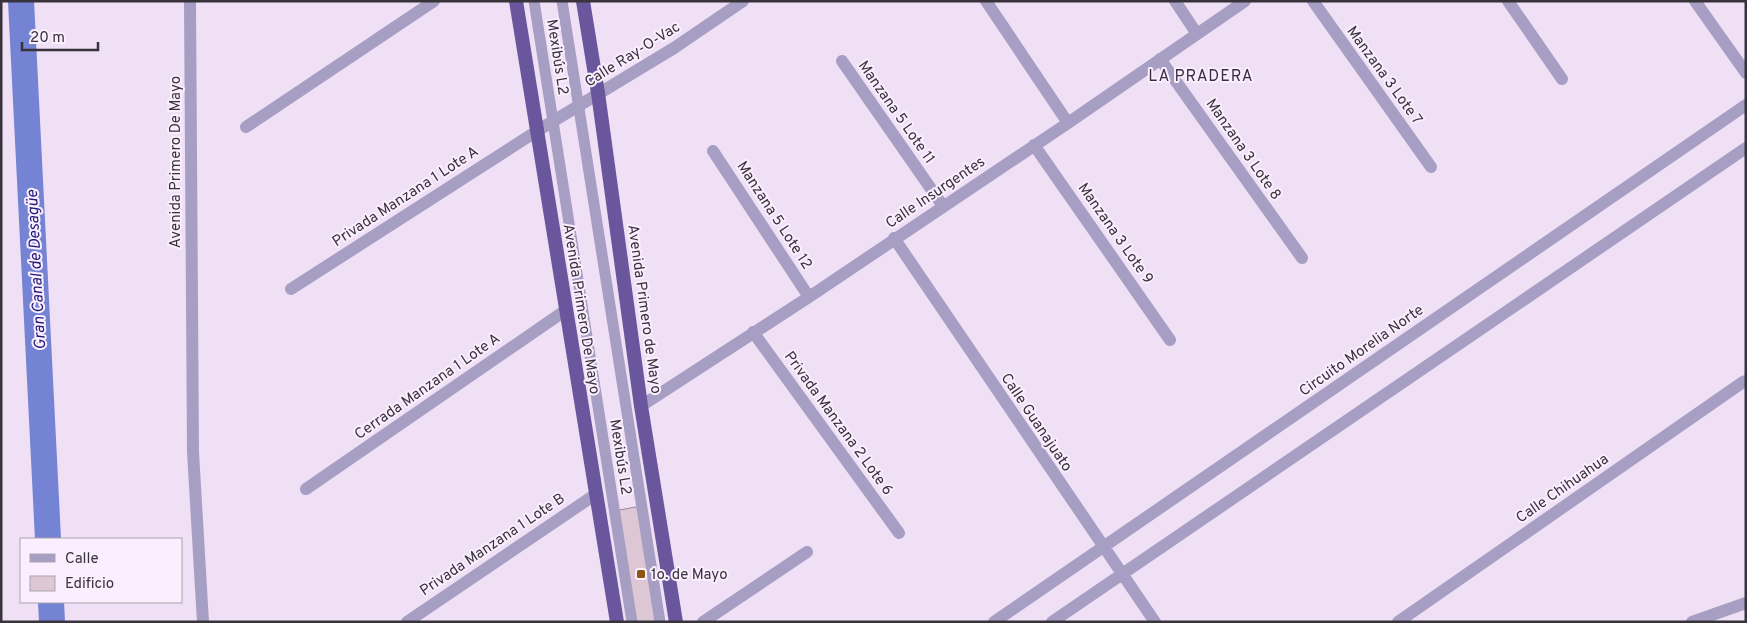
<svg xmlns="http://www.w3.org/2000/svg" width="1747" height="623" font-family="Overpass,sans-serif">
<rect width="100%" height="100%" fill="#efe0f5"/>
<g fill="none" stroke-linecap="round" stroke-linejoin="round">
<path stroke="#7483d3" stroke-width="26" d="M21,1L48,539
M51,602L52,622"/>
</g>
<path fill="#ddc7d5" stroke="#9e8a97" d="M641,506L657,622H635L619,510Z"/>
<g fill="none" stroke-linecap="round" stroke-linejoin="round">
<path stroke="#a79ec4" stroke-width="11" d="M534,1L632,622
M562,1L660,622"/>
<path stroke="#a79ec4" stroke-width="12" d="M190,1L193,452L203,622
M986,1L1068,123
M1175,1L1197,34
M1313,1L1431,167
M1508,1L1562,79
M1695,1L1746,73
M1160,59L1302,258
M842,61L943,206
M246,127L434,1
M1034,145L1170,340
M713,151L809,297
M894,238L1155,622
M291,289L537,131L674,48L743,1
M753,332L899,533
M641,406L809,297L1068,123L1245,1
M306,489L566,310
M407,622L596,494
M703,622L807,552
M994,622L1746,105
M1052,622L1746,148
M1398,622L1743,382L1746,381
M1692,622L1746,603"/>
<path stroke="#6a569d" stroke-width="14" d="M516,1L617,622
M583,1L598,93L641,406L676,622"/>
</g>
<rect fill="#8f5412" stroke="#faeeff" stroke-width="2" x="636" y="569" width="10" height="10" rx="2.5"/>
<g text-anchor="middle" stroke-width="4" stroke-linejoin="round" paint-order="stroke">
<g font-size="15" fill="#38323a" stroke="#faeeff">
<text transform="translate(632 54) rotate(-32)" y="5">Calle Ray-O-Vac</text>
<text transform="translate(558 57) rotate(81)" y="5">Mexibús L2</text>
<text transform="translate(1385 75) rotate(54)" y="5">Manzana 3 Lote 7</text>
<text transform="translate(897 112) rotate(55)" y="5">Manzana 5 Lote 11</text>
<text transform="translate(1244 149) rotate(55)" y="5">Manzana 3 Lote 8</text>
<text transform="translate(175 162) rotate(-90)" y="5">Avenida Primero De Mayo</text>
<text transform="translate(935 192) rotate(-34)" y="5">Calle Insurgentes</text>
<text transform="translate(405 196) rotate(-33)" y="5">Privada Manzana 1 Lote A</text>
<text transform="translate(775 215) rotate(57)" y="5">Manzana 5 Lote 12</text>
<text transform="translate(1116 233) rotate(55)" y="5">Manzana 3 Lote 9</text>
<text transform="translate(582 309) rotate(81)" y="5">Avenida Primero De Mayo</text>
<text transform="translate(645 309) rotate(82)" y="5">Avenida Primero de Mayo</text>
<text transform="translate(1361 350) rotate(-35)" y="5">Circuito Morelia Norte</text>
<text transform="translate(427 386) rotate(-35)" y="5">Cerrada Manzana 1 Lote A</text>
<text transform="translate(1037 422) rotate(56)" y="5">Calle Guanajuato</text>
<text transform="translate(839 423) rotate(54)" y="5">Privada Manzana 2 Lote 6</text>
<text transform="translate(621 457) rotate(81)" y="5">Mexibús L2</text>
<text transform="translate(1562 488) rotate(-35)" y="5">Calle Chihuahua</text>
<text transform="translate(492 544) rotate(-34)" y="5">Privada Manzana 1 Lote B</text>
</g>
<g font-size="15" fill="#38323a" stroke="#faeeff" text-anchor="start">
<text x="651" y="579">1o. de Mayo</text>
</g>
<g font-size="16" letter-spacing="1" fill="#3a2e3e" stroke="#faeeff">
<text x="1201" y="81">LA PRADERA</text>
</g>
<g font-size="16" font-style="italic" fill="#1e1a78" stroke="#faeeff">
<text transform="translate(35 270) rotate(-93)" y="6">Gran Canal de Desagüe</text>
</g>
</g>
<rect width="1747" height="623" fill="none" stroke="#38323a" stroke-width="5"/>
<rect x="20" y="538" width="162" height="65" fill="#faeeff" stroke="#aca3b0"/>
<rect x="30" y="554" width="25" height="8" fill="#a79ec4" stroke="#aca3b0"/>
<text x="65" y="563" font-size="15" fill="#38323a">Calle</text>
<rect x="30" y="576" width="25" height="15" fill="#ddc7d5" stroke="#aca3b0"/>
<text x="65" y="588" font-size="15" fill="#38323a">Edificio</text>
<path d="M22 42v8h76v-8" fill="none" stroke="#38323a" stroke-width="2.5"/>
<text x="30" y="42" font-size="15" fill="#38323a" stroke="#faeeff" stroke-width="4" paint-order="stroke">20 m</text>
</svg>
